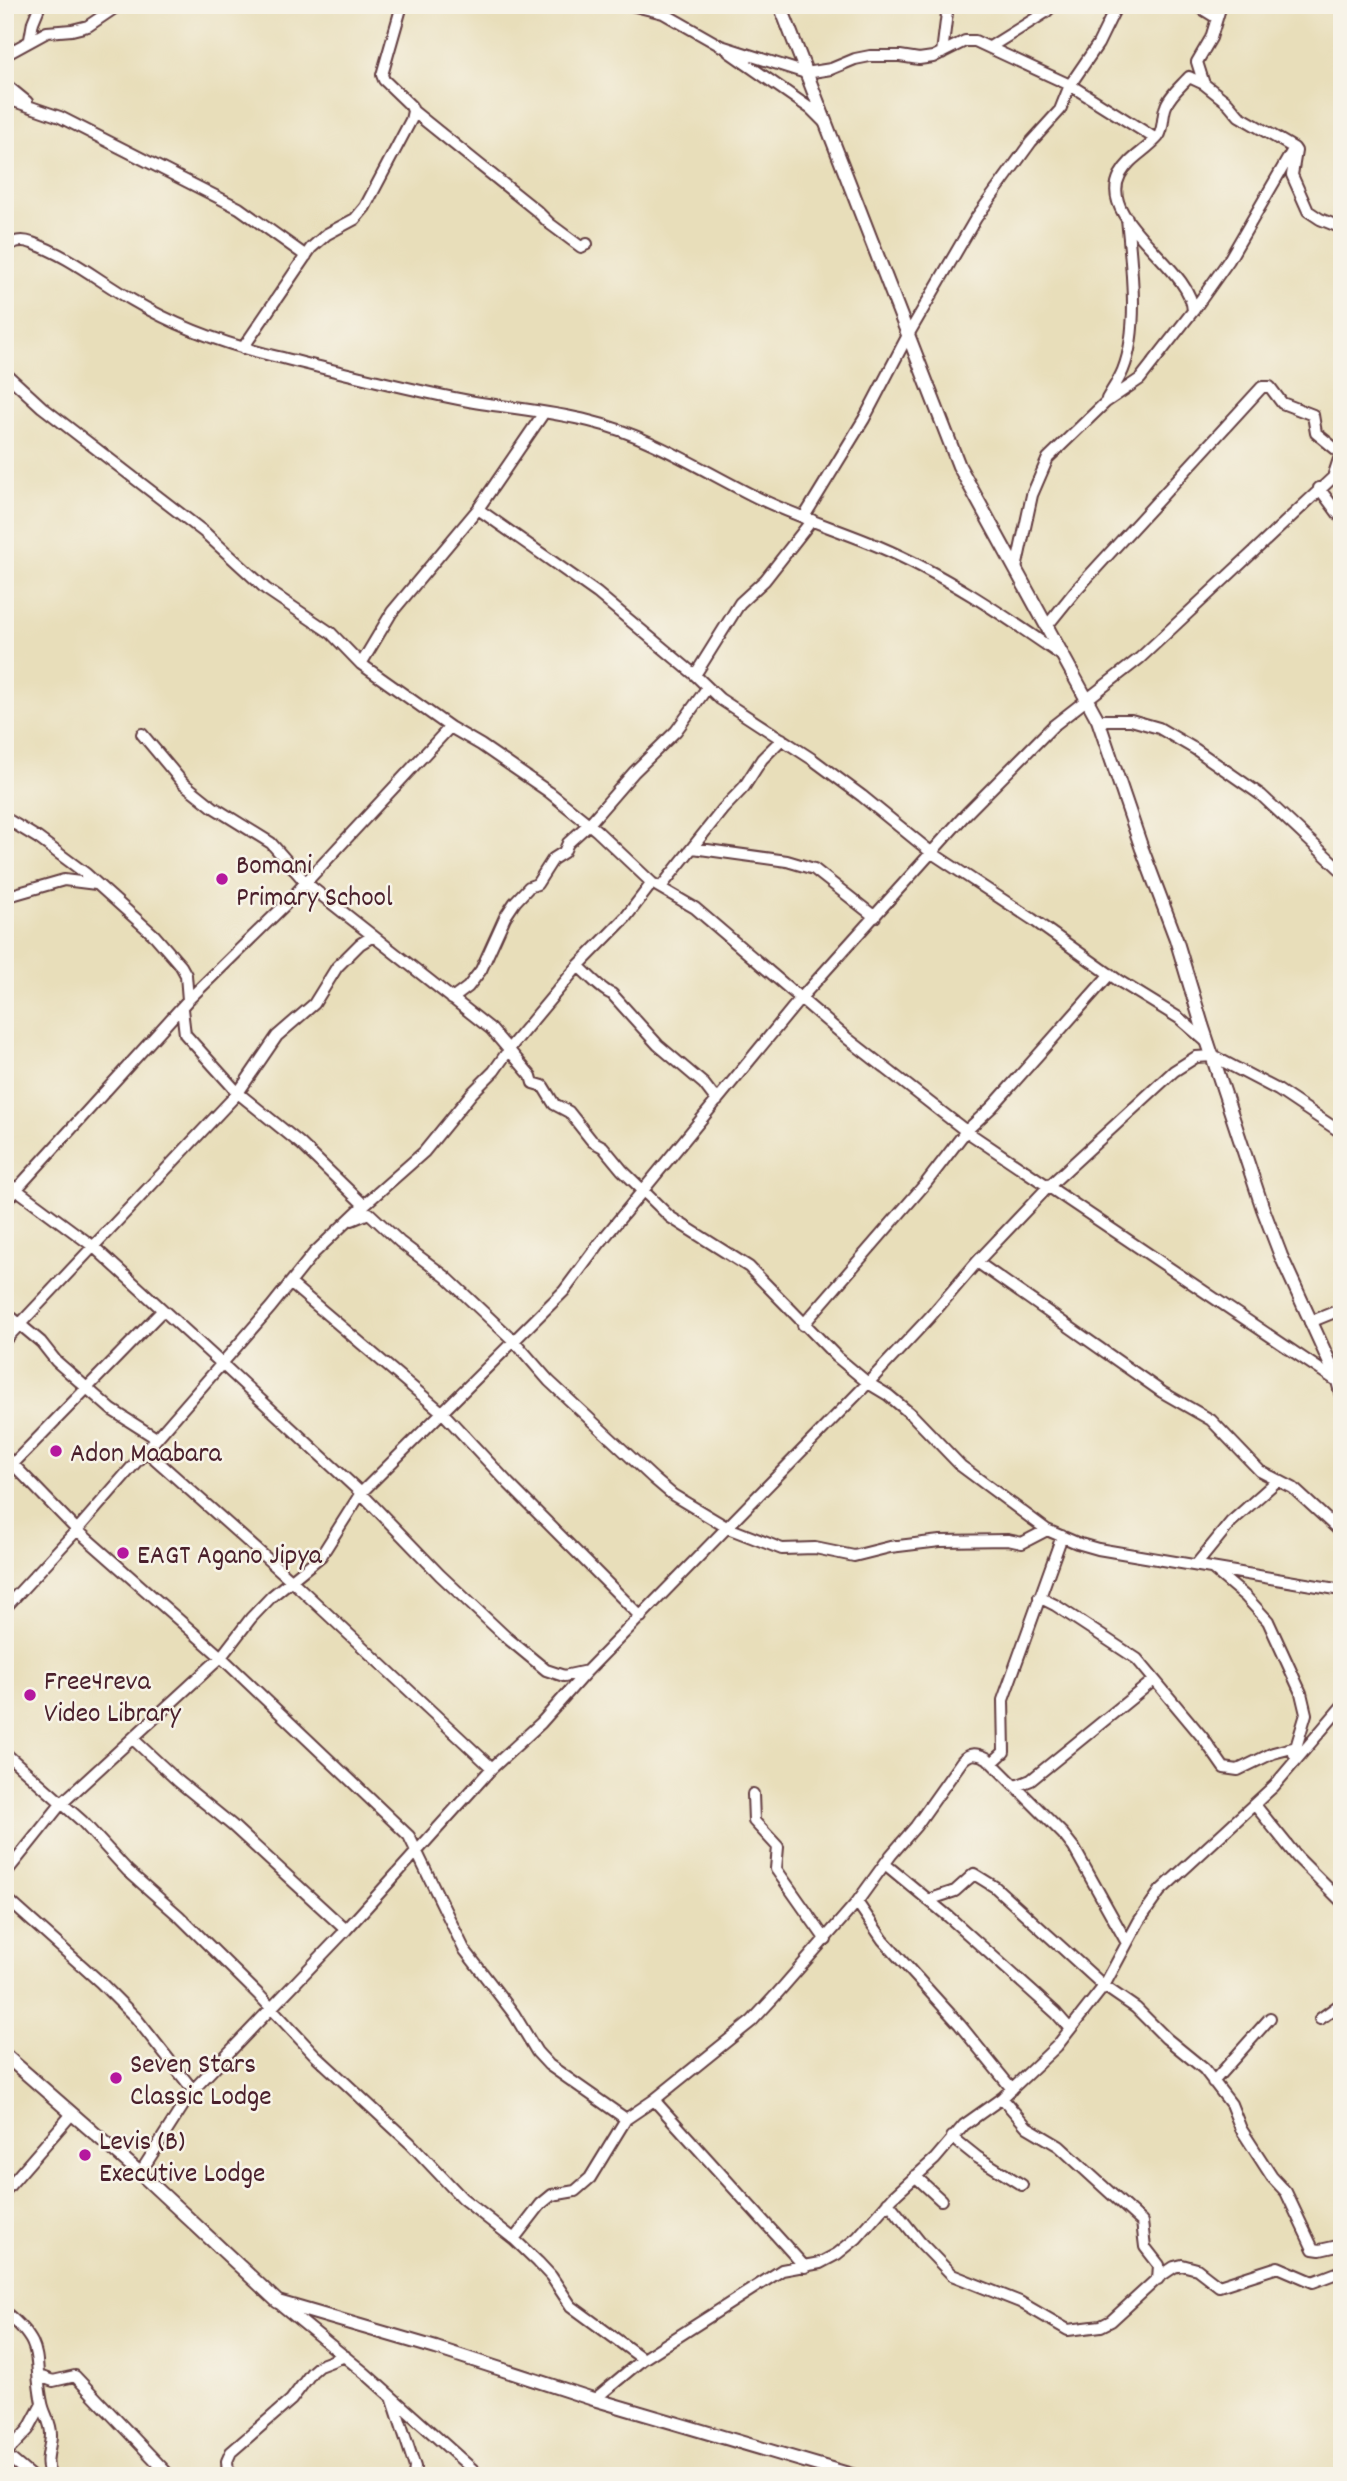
<svg xmlns="http://www.w3.org/2000/svg" width="1347" height="2481" font-family="Dekko,sans-serif">
<rect width="100%" height="100%" fill="#f7f3e8"/>
<filter id="ink" filterUnits="userSpaceOnUse"><feTurbulence type="fractalNoise" baseFrequency=".0143" numOctaves="2"/><feDisplacementMap in="SourceGraphic" scale="14" xChannelSelector="R" yChannelSelector="G"/><feConvolveMatrix kernelMatrix="1 2 1 2 8 2 1 2 1" color-interpolation-filters="sRGB"/></filter>
<filter id="wash" filterUnits="userSpaceOnUse"><feTurbulence type="fractalNoise" baseFrequency=".00686" numOctaves="4" result="noise"/><feDisplacementMap in="SourceGraphic" scale="28" xChannelSelector="R" yChannelSelector="G"/><feGaussianBlur stdDeviation="1.57" result="paint"/><feColorMatrix in="noise" values="0 0 0 0 0 0 0 0 0 0 0 0 0 0 0 0 0 1.4 0 .05"/><feComposite in="paint" operator="in"/></filter>
<g filter="url(#wash)">
<rect width="100%" height="100%" fill="#e8deba"/>
</g>
<g filter="url(#ink)">
<g fill="none" stroke-linecap="round" stroke-linejoin="round">
<defs>
<path id="minor" d="M631,5L663,13L721,46L806,73L831,69L855,59L870,56H900L919,59L933,57L965,41H975L1070,85L1156,139
M1196,5L1217,18
M30,39L33,22L40,5
M990,47L1046,12L1053,5
M729,52L811,109L825,123
M942,53L948,5
M5,55L47,32L72,30L88,26L119,5
M5,84L27,102
M1204,84L1197,62L1211,38L1221,5
M5,98L60,117L239,208L306,256
M413,111L537,211L550,224L581,247L587,244
M5,248C13,241 22,239 32,243C68,255 99,281 132,300C174,325 219,342 266,354C333,370 400,388 469,401C508,408 550,411 589,421C648,435 698,468 752,495C793,516 838,529 880,547C946,575 1006,617 1064,657
M1193,311L1229,260L1294,148
M243,348L311,248L327,234L355,219L365,207L411,120L413,111L411,106L384,80L382,75L402,5
M5,373L42,407L204,532L266,589L331,633L361,664L450,727L481,745L549,792L596,830L652,883L695,908L848,1039L966,1131L1340,1383
M1107,399C1112,390 1119,380 1123,370C1140,328 1131,262 1127,218
M1319,488L1342,519
M478,509L597,593L695,675L720,699L812,759L862,796L932,853L1032,919L1119,981L1179,1018L1209,1044
M804,517L864,419L908,335L976,218L1031,142L1060,110L1070,85L1098,44L1117,5
M1016,569L1032,495L1048,458L1106,402L1140,379L1193,311C1192,267 1096,221 1120,175C1129,158 1146,151 1158,137C1164,130 1162,115 1166,106C1169,96 1182,85 1189,77L1204,84L1228,103L1239,116L1294,148L1296,151L1292,175L1308,211L1320,219L1342,228
M1047,626L1076,590L1262,387H1270L1282,403L1313,415L1316,433L1338,451L1340,456L1334,474
M361,664L392,612L478,509L543,414
M695,675L740,603L765,580L812,520
M1098,720H1131L1159,728L1195,749L1261,795L1342,871
M142,734L183,783L213,807L271,843L306,883L491,1029L531,1076L533,1083L543,1086L554,1104L569,1112L592,1141L603,1147L622,1170L670,1217L749,1267L837,1357L868,1383L888,1395L912,1415L961,1466L1047,1530L1077,1543L1098,1549L1342,1590
M5,818L38,838L85,873L155,936L181,966L186,975L188,1000
M693,848L787,861L814,869L875,917
M661,887L723,809L744,787L762,759L782,739
M5,897L64,880L96,884
M578,966C588,974 602,991 612,994L658,1045L704,1084L717,1101
M452,999L468,987L481,970L505,917L515,902L529,887L537,884L553,859L564,852L568,843L589,824L634,772L676,731L707,688
M182,1009L185,1034L238,1093L301,1144L364,1205
M5,1181L94,1247L221,1363L361,1493L440,1575L506,1637L546,1670L564,1676L587,1671
M5,1202L188,1000L284,906L450,727
M352,1220L369,1213L400,1242L446,1277L515,1342L549,1381L653,1478L673,1495L728,1528L782,1549L815,1548L854,1556L890,1547L940,1541L1008,1540L1022,1543L1047,1530
M977,1262L1162,1392L1211,1420L1260,1471L1293,1488L1342,1533
M290,1283L443,1413L509,1484L641,1617
M5,1312L41,1342L56,1361L112,1410L156,1438
M1310,1322L1342,1309
M803,1325L926,1183L966,1131L992,1107L1110,974
M5,1340L238,1093L277,1036L314,1004L337,967L360,944L373,936
M145,1450L291,1580L492,1768
M5,1456L77,1530L221,1657L409,1836L464,1949L514,2014L537,2052L549,2065L626,2119
M5,1472L163,1310
M1196,1565L1231,1522L1278,1480
M1213,1569L1246,1597L1268,1621L1301,1693L1306,1714L1294,1754
M1039,1597L1055,1605L1137,1659L1203,1738L1224,1768L1238,1770L1273,1753L1296,1747
M5,1608L77,1530L271,1307L314,1253L364,1205L424,1152L472,1093L494,1071L513,1044L578,966L626,917L652,883
M133,1739L178,1781L232,1825L346,1930
M5,1753L82,1821L128,1871L179,1916L259,1995L315,2055L410,2143L462,2198L514,2239L538,2262L551,2276L571,2306L643,2359
M992,1763L1004,1752L1003,1700L1062,1536
M1016,1786L1031,1780L1154,1680
M753,1794L754,1821L778,1847L776,1869L826,1940
M1255,1805L1297,1857L1342,1902
M885,1864L949,1917L1056,2013L1070,2029
M5,1874L61,1804L221,1657L251,1618L272,1596L321,1556L361,1493L564,1291L599,1244L800,999L965,815L1053,726L1140,658L1342,469
M5,1897L100,1982L136,2018L193,2090
M928,1900L955,1891L974,1874L995,1887L1104,1986L1136,2008L1166,2038L1204,2069L1231,2104L1241,2129L1272,2177L1286,2192L1313,2249L1320,2250L1342,2245
M857,1902L883,1940L960,2025L1012,2089
M1320,2019L1342,2003
M1213,2082L1270,2018
M1002,2098L1027,2127L1059,2146L1142,2222L1145,2247L1159,2265L1158,2279
M654,2100L805,2267
M952,2137L977,2157L1022,2185
M140,2173L193,2090L346,1930L492,1768L541,1723L587,1671L868,1383L929,1318L977,1262L1049,1186L1174,1071L1196,1057L1213,1056L1278,1090L1342,1133
M915,2176L941,2200
M5,2191L71,2115
M888,2202L920,2242L952,2275L1020,2302L1068,2330L1101,2326L1111,2321L1159,2277L1174,2267L1182,2265L1197,2269L1219,2286L1278,2267L1313,2282L1342,2271
M514,2239L541,2204L552,2195L575,2191L590,2178L626,2119L654,2100L752,2021L775,1996L857,1902L891,1855L916,1826L962,1761C970,1752 976,1753 987,1758L1063,1834L1074,1848L1127,1943
M280,2304L366,2374L480,2476
M5,2312C48,2348 32,2356 42,2403C44,2414 51,2422 51,2434C51,2449 43,2461 51,2476
M39,2376L53,2381L75,2376L170,2476
M595,2399L643,2359L782,2270L820,2263L837,2254L857,2238L893,2197L935,2159L964,2125L1002,2098L1057,2046L1104,1986L1139,1921L1160,1891L1274,1786L1342,1706
M393,2400L415,2467L414,2476
M5,2454L28,2430L42,2404
M5,2454L31,2476
M228,2476L227,2461L231,2452L291,2400L312,2372L319,2366L345,2356"/>
<path id="tertiary" d="M780,5L959,466L1098,720L1142,849L1176,939L1202,1025L1263,1209L1281,1256L1338,1381L1342,1396
M5,2055L140,2173L278,2302L436,2348L590,2398L855,2476"/>
</defs>
<use href="#minor" stroke="#623c40" stroke-width="14"/>
<use href="#tertiary" stroke="#623c40" stroke-width="16"/>
<use href="#minor" stroke="#fff" stroke-width="10"/>
<use href="#tertiary" stroke="#fff" stroke-width="12"/>
</g>
</g>
<g fill="#b5179e" stroke="#f7f3e8" stroke-width="2.5">
<circle cx="222" cy="879" r="7"/>
<circle cx="56" cy="1451" r="7"/>
<circle cx="123" cy="1553" r="7"/>
<circle cx="30" cy="1695" r="7"/>
<circle cx="116" cy="2078" r="7"/>
<circle cx="85" cy="2155" r="7"/>
</g>
<g text-anchor="middle" stroke-width="5" stroke-linejoin="round" paint-order="stroke">
<g font-size="28" fill="#4a1f2b" stroke="#f7f3e8" text-anchor="start">
<text x="236" y="873">Bomani<tspan x="236" dy="32">Primary School</tspan></text>
<text x="70" y="1461">Adon Maabara</text>
<text x="137" y="1563">EAGT Agano Jipya</text>
<text x="44" y="1689">Free4reva<tspan x="44" dy="32">Video Library</tspan></text>
<text x="130" y="2072">Seven Stars<tspan x="130" dy="32">Classic Lodge</tspan></text>
<text x="99" y="2149">Levis (B)<tspan x="99" dy="32">Executive Lodge</tspan></text>
</g>
</g>
<rect width="1347" height="2481" fill="none" stroke="#f7f3e8" stroke-width="28"/>
</svg>
